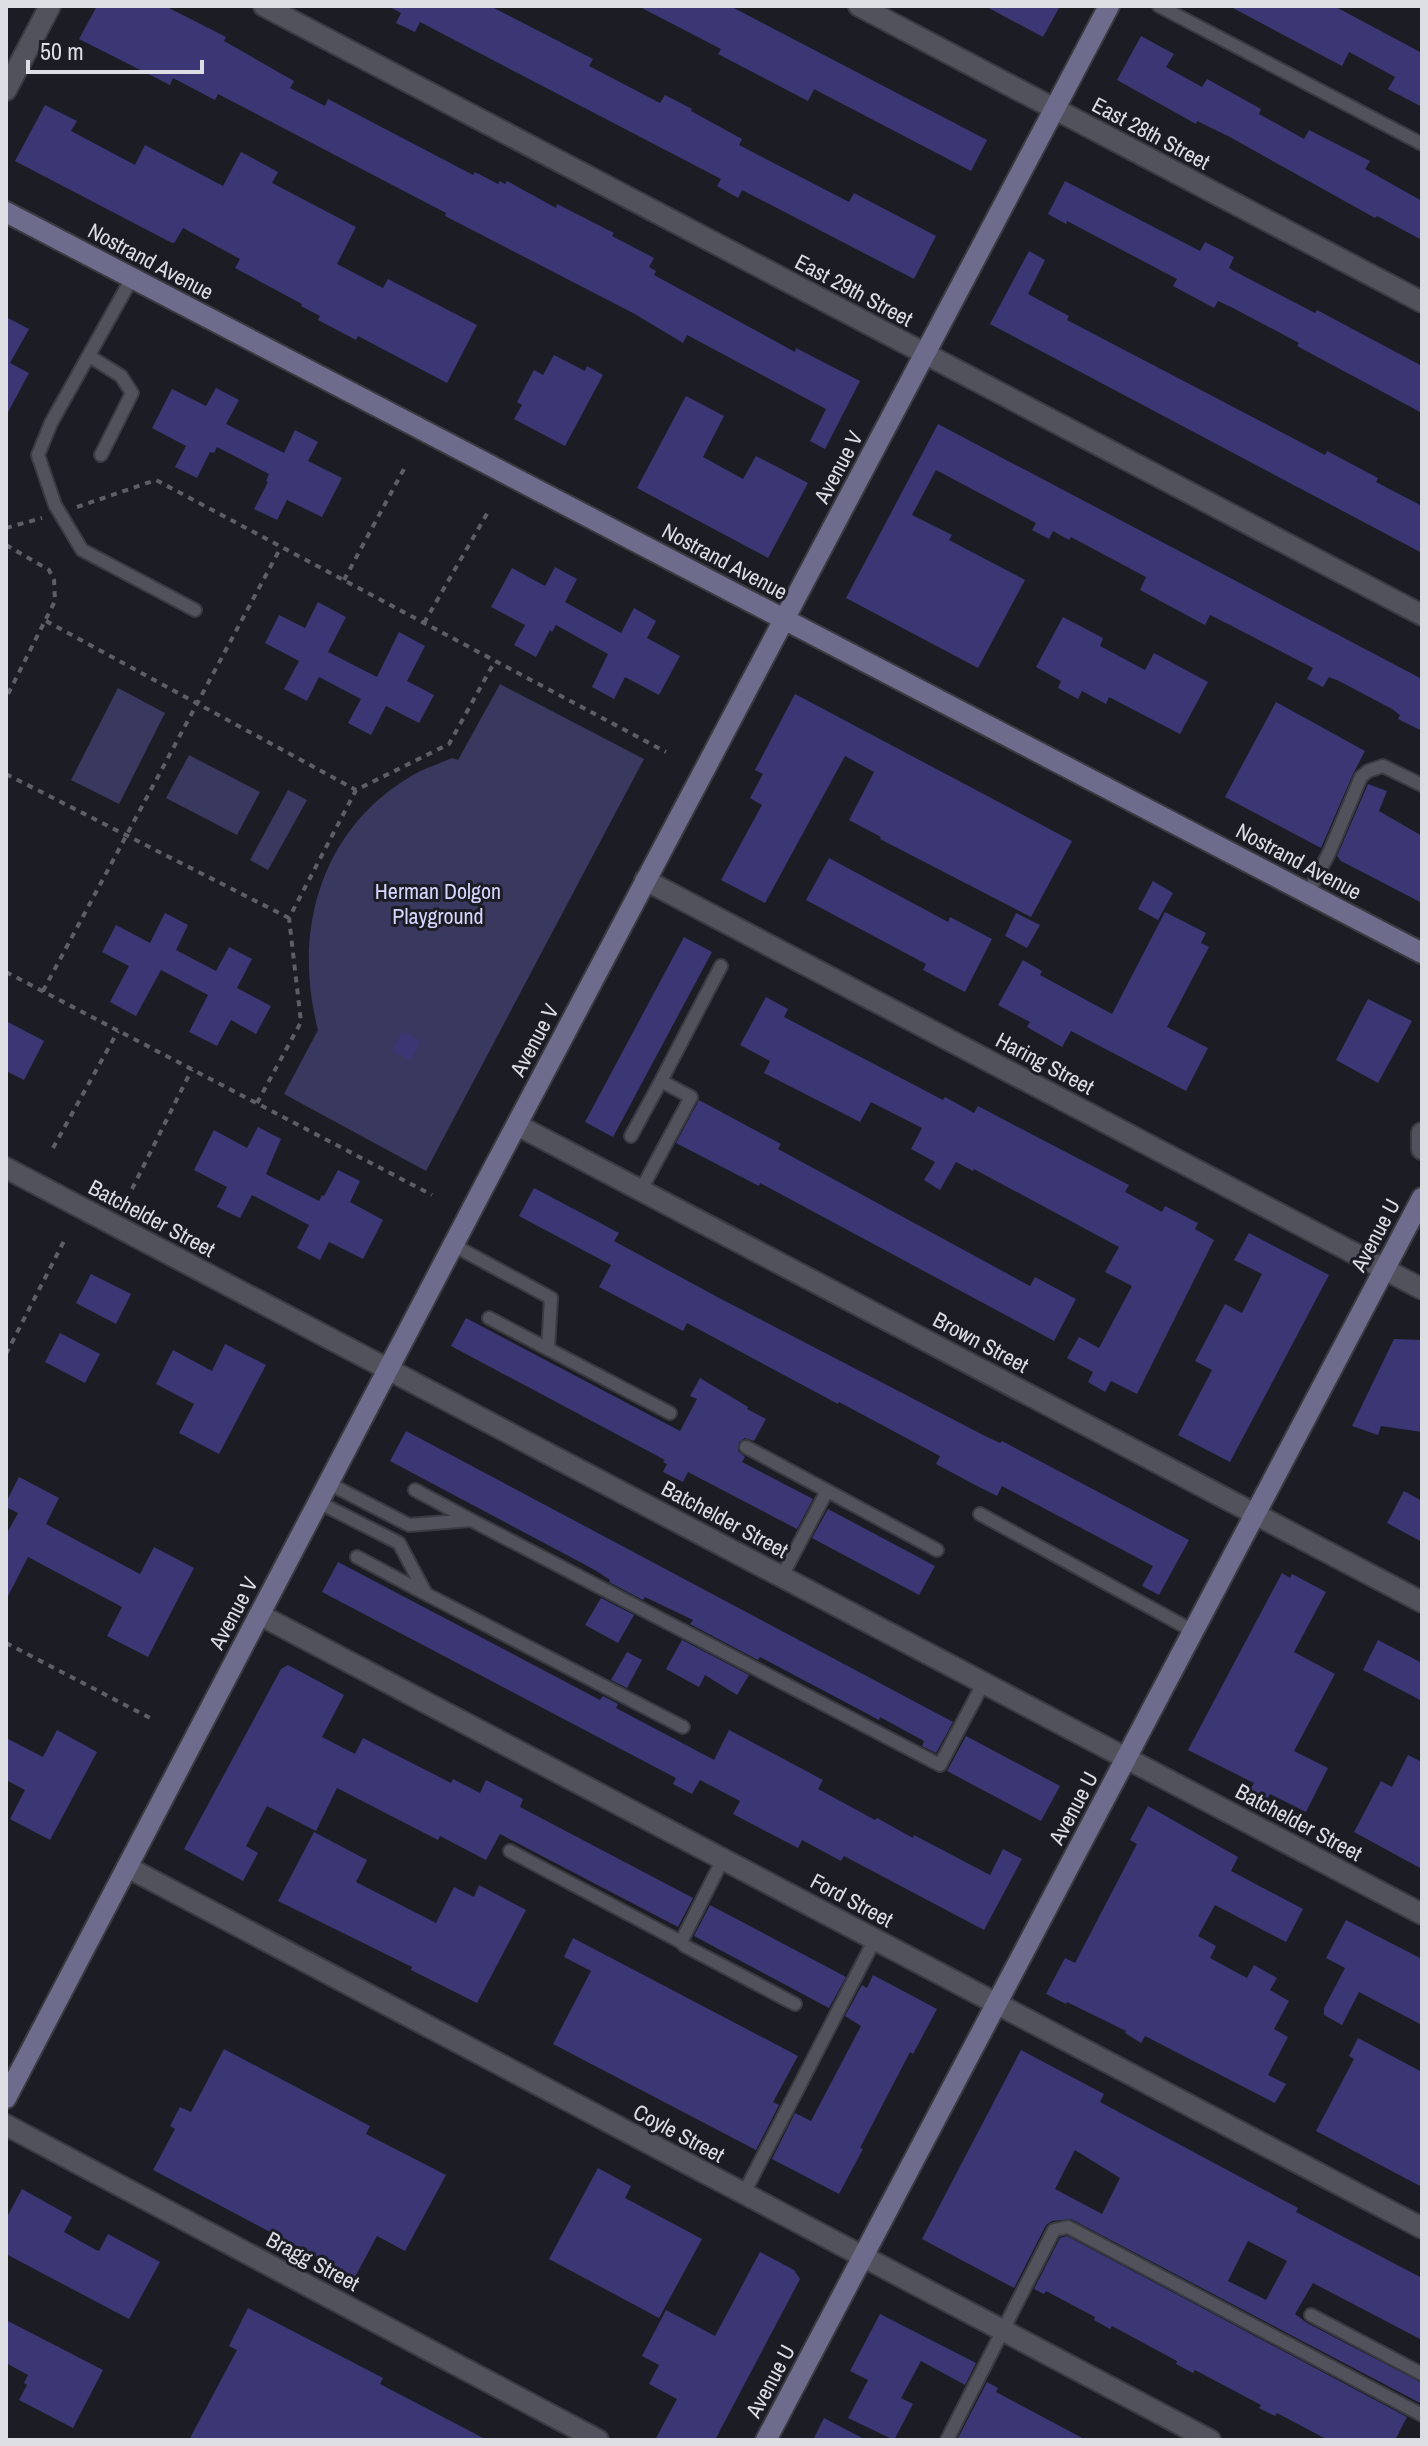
<svg xmlns="http://www.w3.org/2000/svg" width="1428" height="2446" font-family="'Archivo Narrow',sans-serif">
<rect width="100%" height="100%" fill="#1c1c25"/>
<path fill="#39385e" d="M500,684L644,759L426,1171L284,1094L318,1030C292,931 321,828 413,775C425,768 439,764 452,758L458,760Z
M118,688L165,713L119,804L71,780Z
M189,755L260,792L237,835L166,798Z
M288,790L307,800L268,870L250,860Z"/>
<path fill="#3b3774" fill-rule="evenodd" d="M97,6H165L226,37L224,41L294,81L290,88L325,106L328,99L473,175L475,172L498,184L500,181L505,184L507,181L556,208L557,204L614,233L612,236L654,258L649,267L656,271L654,275L795,352L796,348L860,381L825,449L810,441L826,409L687,335L683,343L633,313L445,216L446,213L218,94L215,100L173,78L170,85L79,39Z
M388,6H490L593,59L589,66L660,103L665,95L692,109L691,111L742,139L739,145L849,202L854,193L936,236L914,279L742,190L738,198L717,186L721,179L420,22L415,32L396,23L401,13Z
M638,6H730L987,140L971,171L814,89L808,101L718,54L721,49Z
M985,6H1060L1043,37Z
M1229,6H1334L1422,53V107L1388,89L1395,77L1375,66L1349,52L1342,66Z
M1141,36L1174,54L1166,67L1202,87L1207,79L1261,109L1259,114L1304,139L1309,130L1370,161L1365,169L1422,201V240L1377,216L1375,218L1228,136L1197,121L1196,124L1117,80Z
M45,105L77,121L71,131L135,165L145,145L223,186L241,152L278,172L272,183L356,227L337,264L383,288L388,279L477,325L447,383L358,336L356,340L318,320L320,316L301,306L302,304L235,268L240,259L183,228L175,242L172,243L15,161Z
M1065,181L1200,251L1205,242L1219,249L1234,257L1229,268L1234,271L1315,313L1317,310L1422,366V413L1297,346L1299,343L1233,308L1218,301L1214,308L1173,286L1177,279L1067,221L1066,224L1048,214Z
M1029,251L1045,260L1028,294L1069,316L1067,320L1325,455L1327,451L1378,478L1376,482L1422,506V553L990,324Z
M6,317L29,329L10,363L29,373L6,416Z
M554,355L585,371L587,366L603,375L565,446L514,419L522,405L517,402L534,370L543,375Z
M216,388L239,400L226,424L284,453L295,430L318,442L308,461L342,478L322,517L287,500L277,520L254,509L268,482L266,481L269,474L217,447L214,453L210,452L197,478L175,467L186,446L152,428L172,389L206,406Z
M686,396L724,416L703,457L743,479L756,456L808,483L768,558L637,488Z
M938,424L1422,679V731L1398,719L1400,715L1392,709L1339,681L1329,677L1323,687L1307,679L1313,668L1228,624L1210,615L1205,625L1140,590L1146,577L1071,537L1069,540L1053,531L1049,539L1032,530L1036,523L936,470L912,515L952,535L949,540L1025,580L978,668L846,598Z
M555,567L577,579L565,602L621,633L634,608L656,621L647,638L680,656L659,695L625,677L614,699L592,687L608,654L556,625L552,632L550,630L536,657L514,645L525,625L491,607L512,568L545,586Z
M318,602L346,617L328,652L377,677L399,632L425,646L407,681L434,695L419,723L386,706L371,735L348,723L361,699L319,677L307,701L284,689L299,661L265,643L279,615L305,628Z
M1063,617L1103,638L1100,646L1145,670L1154,653L1208,682L1180,734L1109,697L1106,704L1082,691L1078,699L1058,688L1061,681L1036,667Z
M795,694L1072,841L1031,917L880,839L881,837L849,820L874,772L845,756L765,903L721,880L762,805L750,798L763,774L755,770Z
M1276,702L1365,751L1353,774L1321,848L1225,797Z
M1368,784L1387,791L1379,811L1422,836V903L1341,861L1337,856Z
M829,858L948,922L950,917L992,939L965,992L923,970L926,964L806,900Z
M1153,881L1173,893L1158,920L1138,909Z
M1165,912L1206,933L1201,943L1209,947L1167,1027L1208,1048L1186,1091L1071,1031L1062,1047L1027,1027L1030,1022L998,1005L1023,960L1042,971L1040,975L1112,1014Z
M165,913L188,925L176,950L216,971L229,947L252,959L237,988L271,1006L256,1034L231,1020L217,1046L189,1032L208,995L161,970L136,1016L110,1002L129,966L102,952L116,925L150,943Z
M1016,913L1040,925L1027,948L1005,936Z
M684,937L712,952L613,1137L585,1122Z
M766,997L788,1009L784,1017L943,1100L945,1097L974,1113L978,1106L1012,1124L1129,1185L1125,1192L1162,1212L1165,1206L1198,1223L1195,1229L1214,1240L1137,1394L1111,1381L1105,1392L1088,1382L1093,1372L1067,1358L1079,1337L1099,1348L1132,1286L1105,1272L1119,1247L974,1169L973,1171L956,1162L940,1190L924,1180L935,1162L911,1149L922,1128L871,1102L860,1122L764,1073L770,1061L740,1045Z
M1368,999L1412,1021L1378,1083L1336,1060Z
M6,1021L44,1041L24,1080L6,1071Z
M402,1031L421,1041L411,1061L392,1051Z
M699,1100L781,1144L778,1149L1030,1286L1035,1277L1076,1299L1054,1341L760,1183L759,1186L676,1143Z
M258,1127L281,1139L266,1174L319,1201L322,1195L324,1196L338,1170L360,1181L350,1202L383,1220L363,1259L329,1242L320,1260L297,1248L309,1225L252,1195L240,1218L217,1207L227,1187L194,1170L214,1130L247,1148Z
M534,1188L619,1233L614,1241L721,1299L985,1436L1000,1443L1002,1441L1189,1540L1159,1595L1142,1586L1153,1566L1002,1486L997,1496L977,1486L936,1464L940,1456L839,1402L838,1404L687,1323L683,1331L599,1287L611,1265L519,1216Z
M1249,1233L1329,1275L1230,1462L1178,1435L1212,1370L1195,1361L1225,1304L1242,1313L1262,1274L1234,1260Z
M91,1274L131,1294L116,1324L76,1303Z
M466,1318L680,1431L697,1399L690,1396L700,1378L748,1407L747,1409L766,1419L754,1441L745,1438L739,1442L738,1451L745,1457L742,1462L813,1499L797,1529L688,1472L683,1482L663,1472L667,1464L663,1462L665,1460L451,1346Z
M60,1333L100,1354L85,1383L45,1362Z
M1394,1339L1422,1340V1432L1381,1426L1378,1435L1352,1426Z
M225,1344L266,1365L219,1454L179,1433L194,1404L156,1384L173,1350L212,1371Z
M406,1431L953,1722L936,1753L922,1746L924,1741L880,1717L879,1720L760,1657L758,1660L690,1624L693,1620L645,1597L643,1600L609,1582L610,1580L595,1570L390,1461Z
M19,1477L59,1498L46,1524L140,1574L154,1547L194,1568L148,1657L107,1636L122,1607L28,1557L6,1600V1535L18,1513L6,1507V1502Z
M1404,1491L1422,1501V1542L1387,1523Z
M828,1509L935,1566L919,1595L812,1538Z
M338,1562L600,1700L603,1696L618,1704L616,1708L714,1760L729,1730L823,1780L818,1789L875,1820L877,1818L913,1838L914,1835L990,1875L1003,1849L1022,1859L984,1930L844,1856L841,1861L802,1840L798,1848L733,1814L740,1801L700,1780L692,1794L673,1784L676,1778L322,1592Z
M1282,1573L1290,1578L1292,1574L1326,1592L1294,1652L1335,1674L1294,1751L1328,1768L1306,1812L1270,1794L1266,1801L1249,1792L1254,1783L1188,1750Z
M601,1598L634,1615L618,1643L585,1625Z
M682,1640L749,1675L737,1695L705,1675L699,1687L666,1669Z
M1378,1640L1422,1663V1701L1363,1670Z
M627,1652L642,1660L627,1688L611,1680Z
M288,1665L344,1695L322,1737L355,1754L363,1738L451,1783L453,1779L480,1793L486,1780L523,1799L520,1807L693,1898L678,1927L500,1834L486,1860L440,1836L438,1840L337,1788L316,1831L267,1806L246,1846L258,1853L243,1881L184,1849L281,1669Z
M57,1730L97,1752L50,1840L10,1819L25,1790L6,1780V1738L43,1757Z
M966,1736L1060,1786L1041,1821L947,1771Z
M1408,1755L1422,1762V1869L1354,1832L1381,1781L1392,1787Z
M1148,1806L1238,1857L1231,1871L1303,1909L1286,1942L1215,1905L1198,1936L1216,1946L1210,1958L1232,1970L1247,1978L1254,1965L1277,1978L1270,1990L1289,2001L1274,2029L1288,2037L1268,2075L1286,2084L1275,2103L1145,2036L1141,2043L1125,2033L1126,2031L1067,2002L1066,2004L1046,1994L1065,1958L1075,1963L1137,1844L1130,1840Z
M314,1832L367,1860L356,1882L436,1923L454,1887L474,1897L479,1885L526,1910L477,2003L411,1970L412,1967L278,1901Z
M710,1905L846,1977L829,2008L694,1936Z
M1346,1920L1422,1959V2025L1359,1992L1342,2025L1324,2015V2008L1345,1968L1326,1958Z
M573,1938L798,2056L773,2102L779,2105L756,2150L553,2044L591,1971L564,1957Z
M873,1975L937,2009L913,2054L910,2052L860,2148L863,2149L839,2194L772,2159L795,2113L811,2121L861,2026L845,2016L862,1985L867,1988Z
M1358,2038L1422,2072V2187L1316,2131L1354,2059L1349,2056Z
M224,2049L370,2126L366,2134L446,2175L405,2251L377,2236L355,2277L153,2170L175,2129L170,2126L180,2107L191,2112Z
M1021,2050L1104,2094L1100,2102L1298,2208L1296,2212L1422,2278V2340L1313,2283L1295,2314L1307,2323L1422,2383V2404L1071,2219L1052,2221L1046,2225L1014,2288L922,2239ZM1075,2150L1120,2178L1102,2214L1055,2189ZM1248,2241L1287,2261L1266,2300L1228,2281Z
M598,2168L631,2186L625,2198L702,2239L659,2318L549,2259Z
M22,2189L72,2217L64,2232L96,2250L99,2251L108,2234L160,2262L129,2319L6,2254V2219Z
M1067,2236L1407,2417L1395,2440H1328L1277,2413L1275,2416L1259,2408L1261,2405L1195,2370L1193,2373L1176,2364L1177,2361L1112,2326L1110,2329L1094,2320L1095,2317L1046,2291L1044,2294L1034,2289L1060,2238Z
M760,2252L794,2270L800,2279L715,2440H655L677,2399L649,2384L659,2365L642,2356L666,2310L715,2336Z
M248,2308L383,2378L380,2384L487,2440H189L237,2350L229,2346Z
M880,2314L976,2363L965,2385L921,2361L901,2398L913,2404L894,2440L848,2418L868,2380L850,2371Z
M6,2320L103,2370L73,2428L19,2400L27,2385L24,2383L28,2375L6,2363Z
M987,2382L998,2388L996,2392L1086,2440H957Z
M824,2418L866,2440H813Z"/>
<g fill="none" stroke-linecap="round" stroke-linejoin="round">
<defs>
<path id="lane" d="M1159,6L1422,144
M132,278L51,423L38,455L55,505L82,550L195,610
M89,356L121,376L132,393L101,455
M1308,893L1329,853L1361,777L1368,771L1383,766L1422,785
M661,1081L721,966
M631,1136L661,1081L691,1097L641,1190
M453,1245L551,1298L548,1349
M489,1318L670,1413
M746,1447L937,1550
M328,1483L409,1525L471,1520L940,1765L984,1682
M415,1490L471,1520
M318,1502L399,1543L426,1594L683,1727
M980,1514L1193,1631
M357,1557L426,1594
M782,1576L827,1491
M510,1851L681,1942
M723,1859L681,1942L685,1946L795,2004
M743,2195L875,1939
M1311,2315L1422,2374
M947,2440L1054,2230L1068,2227L1422,2415"/>
<path id="street" d="M264,6L1422,615
M859,6L1422,302
M6,90L50,6
M645,880L1422,1289
M517,1125L1422,1602
M1422,1133V1149
M6,1168L1422,1914
M260,1615L1422,2228
M127,1867L1210,2440
M6,2125L598,2440"/>
<path id="secondary" d="M6,212L1422,953
M6,2098C368,1398 742,703 1109,6
M766,2440L1422,1198"/>
</defs>
<use href="#lane" stroke="#3a3a41" stroke-width="16"/>
<use href="#street" stroke="#3a3a41" stroke-width="24"/>
<use href="#secondary" stroke="#3a3a41" stroke-width="24"/>
<path stroke="#5e5e67" stroke-width="4" stroke-dasharray="6 6" stroke-linecap="butt" d="M77,507L156,480L666,752
M6,528L42,518
M6,545L49,570L54,580L55,601L6,698
M344,580L405,467
M46,621L356,790
M424,623L488,512
M6,774L289,918
M6,972L432,1195
M43,991L281,547
M257,1103L301,1022L289,918L356,790L449,744L495,661
M53,1148L118,1031
M132,1189L192,1069
M6,1354L64,1241
M6,1643L154,1720"/>
<use href="#lane" stroke="#52525d" stroke-width="12"/>
<use href="#street" stroke="#52525d" stroke-width="20"/>
<use href="#secondary" stroke="#6d6c8c" stroke-width="20"/>
</g>
<g text-anchor="middle" stroke-width="6" stroke-linejoin="round" paint-order="stroke">
<g font-size="22" fill="#dddde4" stroke="#1c1c25">
<text transform="translate(1151 133) rotate(28)" y="8">East 28th Street</text>
<text transform="translate(151 261) rotate(28)" y="8">Nostrand Avenue</text>
<text transform="translate(854 290) rotate(28)" y="8">East 29th Street</text>
<text transform="translate(838 467) rotate(-62)" y="8">Avenue V</text>
<text transform="translate(725 561) rotate(28)" y="8">Nostrand Avenue</text>
<text transform="translate(1299 861) rotate(28)" y="8">Nostrand Avenue</text>
<text transform="translate(534 1040) rotate(-62)" y="8">Avenue V</text>
<text transform="translate(1045 1063) rotate(28)" y="8">Haring Street</text>
<text transform="translate(152 1218) rotate(28)" y="8">Batchelder Street</text>
<text transform="translate(1375 1235) rotate(-62)" y="8">Avenue U</text>
<text transform="translate(981 1342) rotate(28)" y="8">Brown Street</text>
<text transform="translate(725 1519) rotate(28)" y="8">Batchelder Street</text>
<text transform="translate(233 1613) rotate(-62)" y="8">Avenue V</text>
<text transform="translate(1073 1808) rotate(-62)" y="8">Avenue U</text>
<text transform="translate(1299 1822) rotate(28)" y="8">Batchelder Street</text>
<text transform="translate(852 1900) rotate(28)" y="8">Ford Street</text>
<text transform="translate(679 2133) rotate(28)" y="8">Coyle Street</text>
<text transform="translate(313 2261) rotate(28)" y="8">Bragg Street</text>
<text transform="translate(770 2381) rotate(-62)" y="8">Avenue U</text>
</g>
<g font-size="22" fill="#d6d7fe" stroke="#1c1c25">
<text x="438" y="899">Herman Dolgon<tspan x="438" dy="25">Playground</tspan></text>
</g>
</g>
<rect width="1428" height="2446" fill="none" stroke="#dddde4" stroke-width="16"/>
<path d="M28 60v12h174v-12" fill="none" stroke="#dddde4" stroke-width="4"/>
<text x="40" y="60" font-size="24" fill="#dddde4" stroke="#1c1c25" stroke-width="6" paint-order="stroke">50 m</text>
</svg>
